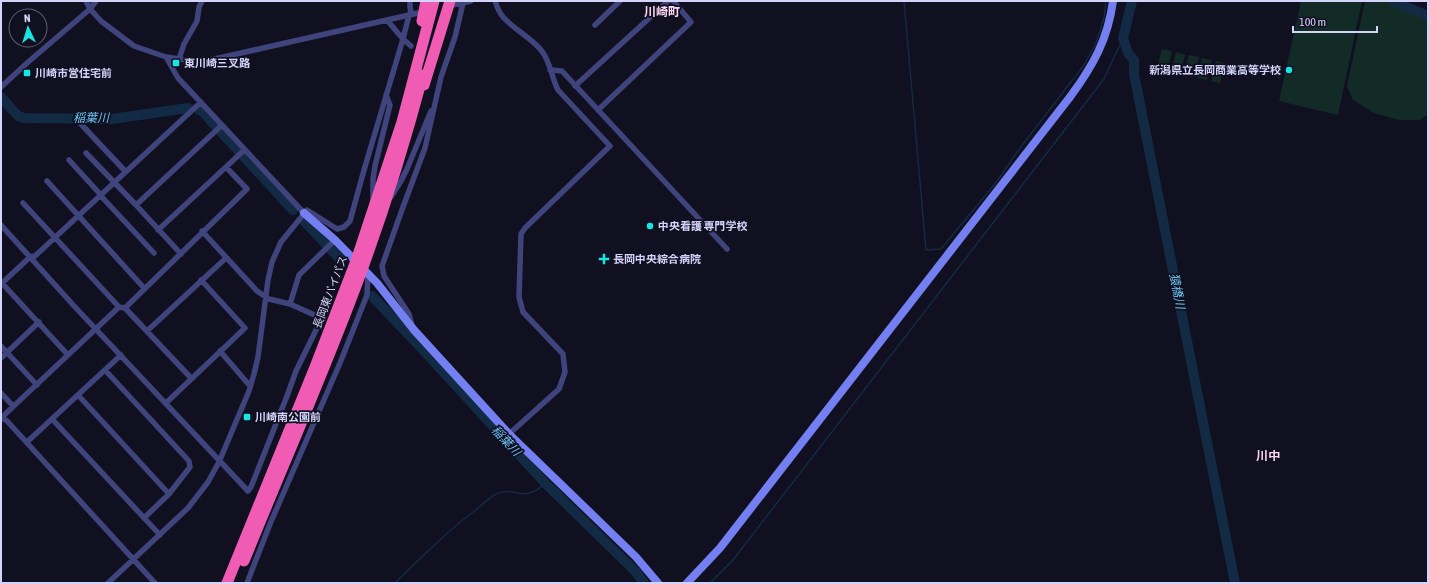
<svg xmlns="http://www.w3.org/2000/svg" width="1429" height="584" font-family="'Asap Condensed','Noto Sans JP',sans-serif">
<rect width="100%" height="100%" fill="#111021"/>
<path fill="#132b27" d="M1301,1H1362L1338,115L1279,101Z
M1365,1H1385L1428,19V115L1419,120H1399L1374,113L1353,100L1347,86Z
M1162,49L1172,51L1167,71L1157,69Z
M1176,52L1185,55L1180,75L1171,73Z
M1189,55L1199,57L1194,77L1184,75Z
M1202,58L1212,60L1207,80L1197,78Z
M1216,61L1225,63L1220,83L1211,81Z"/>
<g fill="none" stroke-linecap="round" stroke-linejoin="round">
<path stroke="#122a43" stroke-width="1.5" d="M904,1L926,250L941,249L998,180L1017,152L1084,65L1096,43L1104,18L1106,1
M395,583C421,558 447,531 477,509C483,504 489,498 496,494C514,485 524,505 545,483
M710,583L733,560L1104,79L1123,38"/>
<path stroke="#122a43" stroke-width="10" d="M1132,1L1123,38L1128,53L1134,60V74L1235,583
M1393,1L1428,16
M1,97L18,116L24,118L112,119L188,108
M199,110H201L293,210
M305,222L340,259
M372,296L427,354L545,483L636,572L644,583"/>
<path stroke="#3f447c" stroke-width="5.5" d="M86,1L90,9L101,21L134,46L166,57L193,61L210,60L418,13
M495,1C497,7 499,13 504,18C515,30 530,37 541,50C551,62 551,77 558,90L610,146L525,228L521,234L519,297L523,312L563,354L565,372L559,389L509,434
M452,5L471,1
M387,20L403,39L411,46
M595,25L620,1
M166,57L178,78L304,213
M179,59L184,44L197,21L199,7L202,1
M550,70L562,71L727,249
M575,86L668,1
M1,87L27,63L90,9L96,1
M598,110L691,22L673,1
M80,123L125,171
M86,153L136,205L181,254
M69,160L100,194
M47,181L144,288
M100,195L154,253
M391,197L401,181L407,169L431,111
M373,201V179L375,166L390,105L386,95
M23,203L119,307
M136,205L222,125
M1,225L75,307L248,491L251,487L287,396L296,371L319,324V317L290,304L269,299L257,291L202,231
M158,230L226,167
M2,283L68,355
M1,284L30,257L35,256L201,102
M290,304L299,275L335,240
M125,308L191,378
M412,326L409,314L384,276L382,266L403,207L425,148L441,77L455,37L463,3
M147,331L226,258
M1,346L37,385
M220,351L250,386
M1,358L39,322
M105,370L189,461L190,467L169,494L144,518
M1,393L13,406
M78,395L169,494
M166,403L245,328L201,280
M1,417L7,421L155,583
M1,418L119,307L125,308L247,189L226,167L244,150
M52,419L160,535
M27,442L121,355
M108,583L188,508L208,482L219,462L249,391L254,374L258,357L268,280L272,262L281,242L307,210L337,229L344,227L350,221L364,170L403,39L409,15L411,11L410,8V1
M247,583L270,524L340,363L367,295L368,274"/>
<path stroke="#7480f2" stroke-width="8" d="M304,213L335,240L377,283L414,330L509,434L636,557L658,583
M687,583L720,548L1070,97C1093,66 1108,39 1113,1"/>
<path stroke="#f05bb4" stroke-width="11" d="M422,21L426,1
M424,85L450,1
M244,561C281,470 321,379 356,286C382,217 404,146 423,75
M227,583L315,367L356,261L402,122L434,1"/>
</g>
<g fill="#16e6e1" stroke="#111021" stroke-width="1.5">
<rect x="172" y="59" width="8" height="8" rx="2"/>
<circle cx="1289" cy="70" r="4"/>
<rect x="23" y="69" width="8" height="8" rx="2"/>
<circle cx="650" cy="226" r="4"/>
<path d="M602 253h4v4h4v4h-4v4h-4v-4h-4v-4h4z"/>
<rect x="243" y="413" width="8" height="8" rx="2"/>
</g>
<g text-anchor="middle" stroke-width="3.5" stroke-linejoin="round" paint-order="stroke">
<g font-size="11" font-weight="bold" fill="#d4d4fb" stroke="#111021" text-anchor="start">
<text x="184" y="67">東川崎三叉路</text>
<text x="1281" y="74" text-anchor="end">新潟県立長岡商業高等学校</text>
<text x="35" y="77">川崎市営住宅前</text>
<text x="658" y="230">中央看護 専門学校</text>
<text x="613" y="263">長岡中央綜合病院</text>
<text x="255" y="421">川崎南公園前</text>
</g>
<g font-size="11" fill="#d4d4fb" stroke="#111021">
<text transform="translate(330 292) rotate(-69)" y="4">長岡東バイパス</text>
</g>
<g font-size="12" font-weight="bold" fill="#fbd6f2" stroke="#111021">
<text x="662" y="16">川崎町</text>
<text x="1268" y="460">川中</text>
</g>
<g font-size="12" font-style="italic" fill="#6cc4f1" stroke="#111021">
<text x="91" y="122">稲葉川</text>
<text transform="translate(1177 291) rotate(79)" y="4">猿橋川</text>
<text transform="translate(506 441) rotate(47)" y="4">稲葉川</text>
</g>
</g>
<rect width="1429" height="584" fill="none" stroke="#d4d4fb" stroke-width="4"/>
<g transform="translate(28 28) rotate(356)"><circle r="19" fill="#111021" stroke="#5f5e78"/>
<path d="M0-3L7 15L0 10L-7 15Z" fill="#16e6e1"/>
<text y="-6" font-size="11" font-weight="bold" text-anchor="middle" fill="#d4d4fb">N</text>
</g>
<path d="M1293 26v6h84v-6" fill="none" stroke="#d4d4fb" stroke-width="2"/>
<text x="1299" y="26" font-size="12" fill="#d4d4fb" stroke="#111021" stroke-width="3" paint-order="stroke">100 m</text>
</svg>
